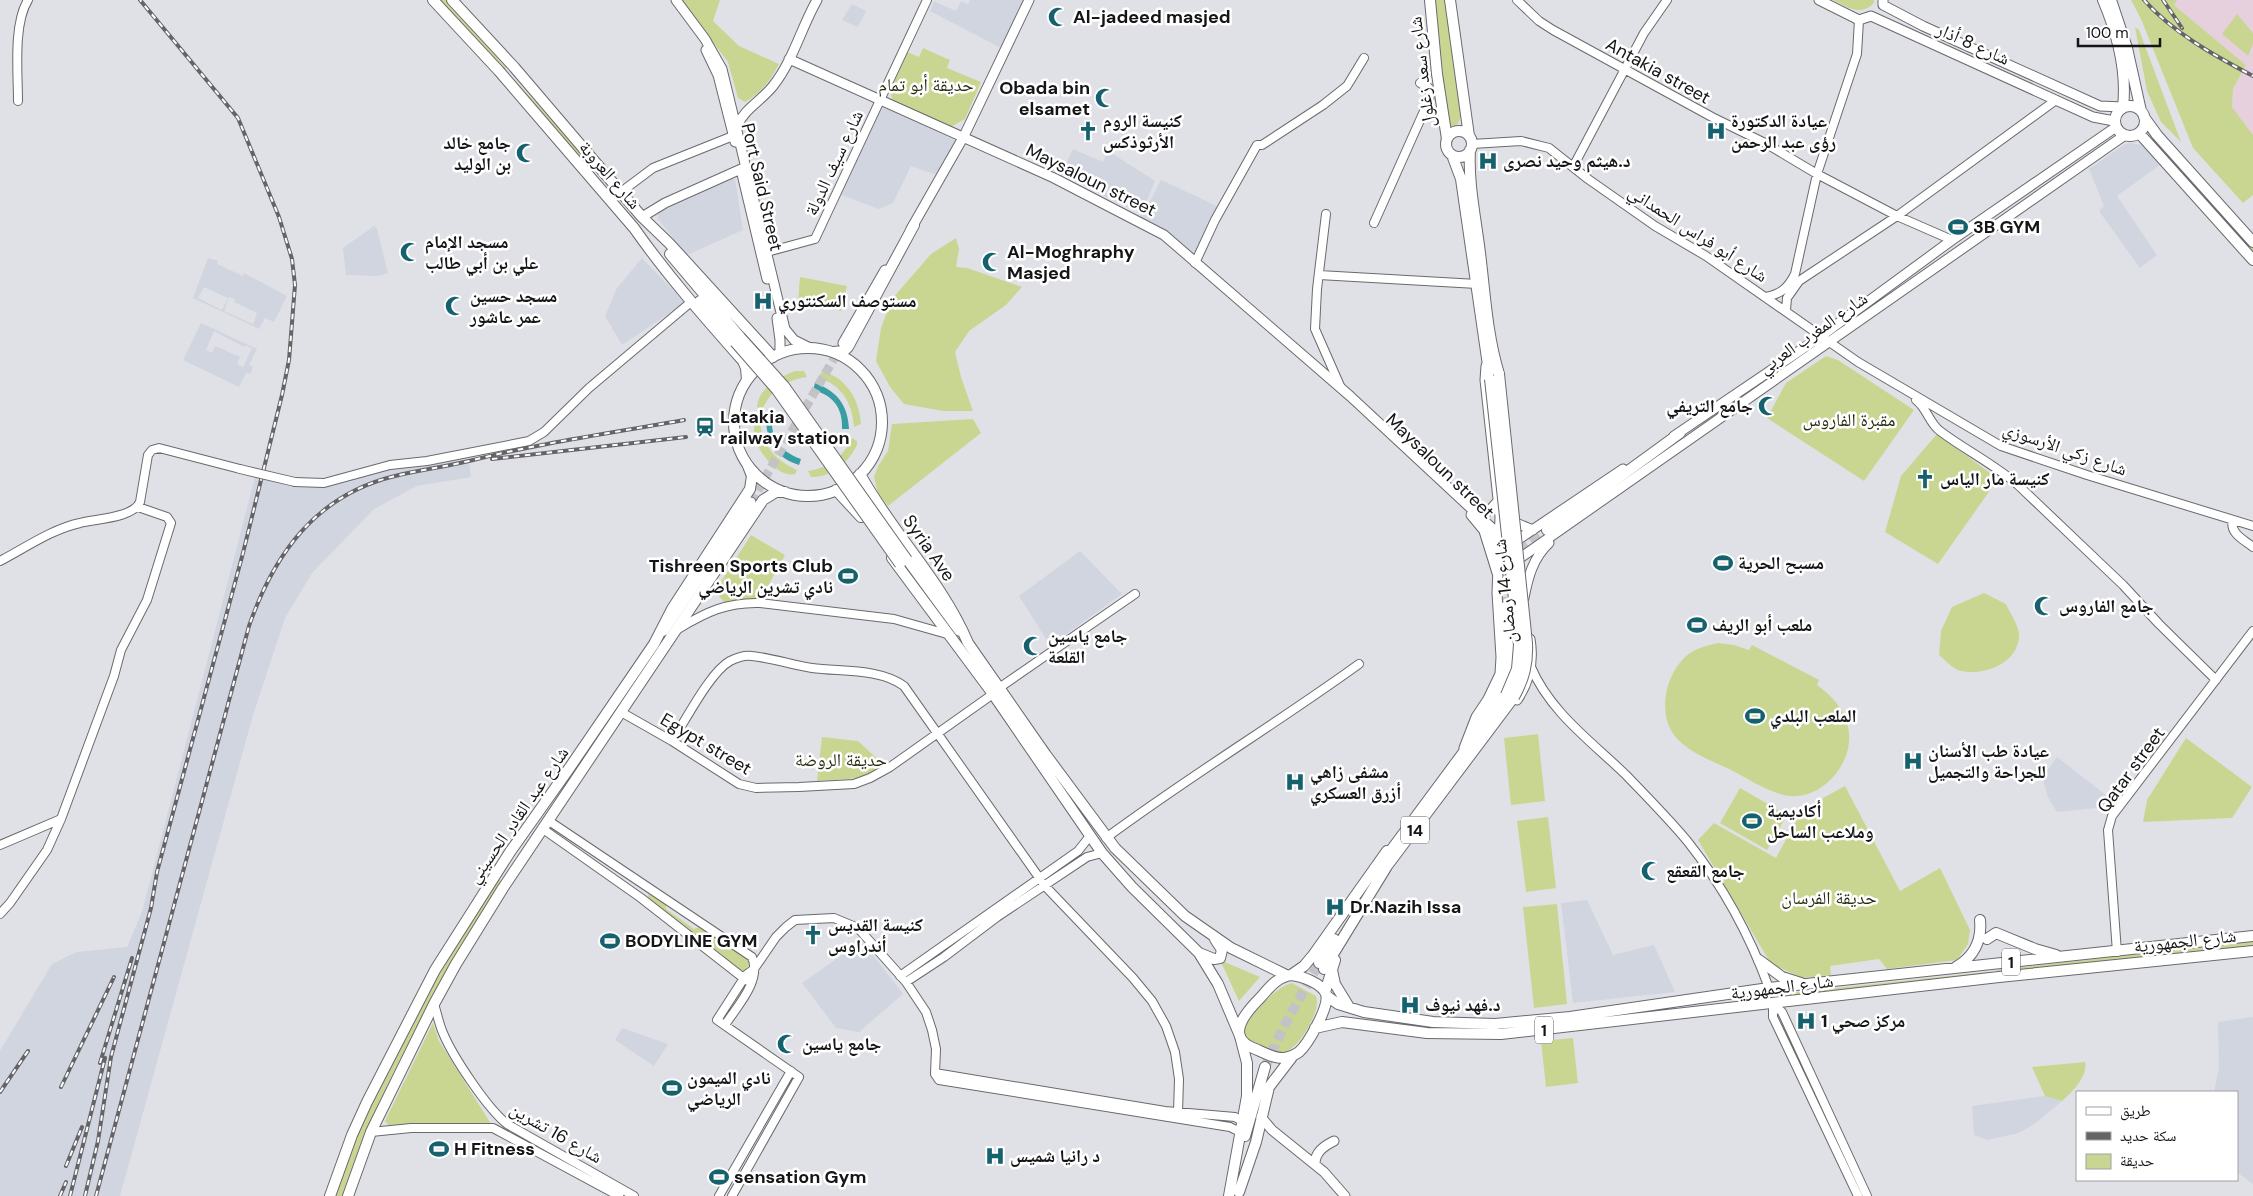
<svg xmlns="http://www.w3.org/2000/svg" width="2253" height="1196" font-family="'DM Sans','Noto Naskh Arabic',sans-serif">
<rect width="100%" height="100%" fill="#e0e1e6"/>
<path fill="#d1d5e0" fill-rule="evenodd" d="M970,0H1023L1001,48L930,11L934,1L956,11L961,1L968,4Z
M852,4L866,11L858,27L842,20Z
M882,104L964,145L945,178L911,166L893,203L879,209L839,194Z
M2130,143L2143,145L2160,165L2117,196L2157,255L2140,268L2099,211L2104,206L2089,169L2125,144Z
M1073,149L1103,162L1108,151L1155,181L1145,205L1141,208L1131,209L1094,191L1095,189L1061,174Z
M727,179H735L743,230L687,255L658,219L657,213L689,192Z
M1161,180L1217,206L1194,253L1189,252L1134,224L1147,207Z
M374,226L377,229L388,273L378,276L346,275L343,248Z
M208,258L218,261L217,264L243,276L244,273L287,296L274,322L265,318L259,329L193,298ZM204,287L228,298L222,310L198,298ZM229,297L235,299L234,302L257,313L253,324L224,311Z
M642,258L685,303L622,345L605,316L617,288Z
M201,323L257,349L249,365L253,367L250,374L246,373L239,387L183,360ZM214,331L244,347L245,345L252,348L243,367L237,364L240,357L215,346L212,353L206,350Z
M467,451L471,477L417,486L374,509L312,573L285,618L253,715L120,1196H0V1051L52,964L77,952L127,947L142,912L255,477L293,487L328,486L428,457Z
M1080,551L1122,594L1055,642H1048L1019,596Z
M2057,757L2112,800L2119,790L2123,793L2115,806L2057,812L2048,797L2042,777Z
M1587,900L1613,955L1654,945L1675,992L1573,1003L1561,903Z
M862,941L903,994L859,1032L836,1028L802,983Z
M2253,1017V1184L2237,1172V1092H2214L2219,1068L2218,1022Z
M622,1028L668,1044L654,1066L615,1040Z
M2045,1096L2062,1101L2036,1123L2019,1133L1987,1140L1974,1135L1972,1106Z"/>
<path fill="#e7d0dd" d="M2177,0H2253V135L2232,107L2233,89L2246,65L2173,4Z"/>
<path fill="#c9d691" d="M439,0H447L506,68L503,72Z
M681,0H720L713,21L739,46L779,64C770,81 762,92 745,102L738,98L728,62Z
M1432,0H1447L1461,116L1458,124L1452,127L1444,122Z
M1833,0H1874V3C1860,17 1848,7 1833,0Z
M2131,0H2177L2174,5L2246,65L2233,89L2232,107L2253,135V195L2243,203L2193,148L2141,19Z
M2237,14L2253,33V44L2248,56L2222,34Z
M2135,27L2139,30L2181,142L2161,122L2147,91Z
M923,48L950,60L947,68L981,82L965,119L951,127L893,101L890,91L907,52L919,57Z
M514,79L588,160L587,164L586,165L512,80Z
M2149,130L2253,246V254L2147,134L2146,133Z
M956,238L959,249L956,267L967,268L1022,287L1006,305L969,331L955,352L961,377L973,411H943L904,404L890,387L876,361L881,328L892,299L931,254Z
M800,277L847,286L841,311L798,302Z
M1826,356L1838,360L1914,410L1864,481L1767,418L1786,383Z
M795,371H804L807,377C784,381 772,389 762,410L757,407C758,388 780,377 795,371Z
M822,372C846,376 860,401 861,424L854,427C852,402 842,386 818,377Z
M973,419L981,433L888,506L878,494L874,477L878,466L888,451L892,424Z
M760,421C762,446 775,460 797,470L795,474C776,480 746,439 756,422Z
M1937,434L1998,479L1938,564L1885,532L1901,476Z
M852,438L857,441V445C849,462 831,478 811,477L808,471C829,468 843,457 852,438Z
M751,535L785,555L758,604L724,602L715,591Z
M1984,593L2006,604C2010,613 2020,627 2019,637C2017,664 1984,676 1961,671C1954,670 1945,660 1939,655L1941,631L1952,607Z
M1718,643L1734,645L1749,650L1752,645L1819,680L1817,685C1838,700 1854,721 1848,749C1841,778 1811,804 1780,794C1763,789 1745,777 1729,769C1710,760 1687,752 1674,735C1658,713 1665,677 1684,658C1693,649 1705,646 1718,643Z
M1538,734L1545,801L1511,805L1504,738Z
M822,737L858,741L884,765L861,778L817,781Z
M2186,738L2252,787L2232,818L2143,822L2147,800Z
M1845,786L1900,891L1940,868L1970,930L1968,944L1957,960L1887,969L1879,959L1830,966L1831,975L1803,978L1771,964L1698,840L1714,823L1776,858L1799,815L1796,813Z
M1740,788L1787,815L1767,850L1720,823Z
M1548,817L1556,888L1526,892L1517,821Z
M498,879L501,881C442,982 378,1084 342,1196H335C342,1176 347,1154 356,1135C396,1046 445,961 498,879Z
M649,894L666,904V909L694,929L699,927L748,959L750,964L743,972H739L723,960L724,956L704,941L700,943L646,899Z
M1557,904L1567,1004L1534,1008L1523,907Z
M2253,941V947L1998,974L1997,970Z
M1220,960L1260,977L1239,1001Z
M1987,972L1990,976L1790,999L1789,993Z
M1292,983L1316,996C1322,1011 1298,1050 1283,1053C1275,1054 1268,1050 1261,1046C1253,1043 1247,1040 1243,1032C1249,1016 1275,987 1292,983Z
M433,1023L439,1041L491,1124L389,1126L385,1121Z
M1573,1038L1578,1083L1546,1087L1541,1041Z
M2085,1062C2088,1077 2072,1092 2062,1101L2045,1096L2032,1067Z"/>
<path fill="#399da4" d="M815,383C837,391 848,405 849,429H842C843,408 833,395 813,390Z
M766,420H772C771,440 782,452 801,459L799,465C777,458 767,443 766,420Z"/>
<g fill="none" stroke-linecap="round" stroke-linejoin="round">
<path stroke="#c2c2c7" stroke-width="9" stroke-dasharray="9 4.5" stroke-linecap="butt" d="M751,502L840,348"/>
<path stroke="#c2c2c7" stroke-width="10" stroke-dasharray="10 5" stroke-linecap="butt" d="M1505,607C1505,560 1509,556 1547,530
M1265,1067L1283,1028L1319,963"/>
<defs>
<path id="tertiary" d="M1517,0L1539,21L1553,30L1712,117L1765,143L1817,174L1897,216L1952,240
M18,101C18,73 13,24 28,0
M1472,144L1521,141L1549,148L1588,179L1655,226L1706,256L1858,362L2001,446L2087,475L2253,526
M1573,167L1644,33L1667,0
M621,192L653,168L733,136
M1326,214L1317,289L1315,329L1341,388
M1374,223L1429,100L1430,94L1429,88L1420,83
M767,252L815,239L927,0
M1195,263L1215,220L1257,145H1262L1323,105L1347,86L1364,58
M1319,275L1477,284
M1766,297C1781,294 1788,288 1795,274L1817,174L1857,54L1859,20
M1786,310L1787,298L1799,281L1897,216L2056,100
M1916,400C1927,408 1929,423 1940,431C1965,450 1994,464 2018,485L2123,585L2159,624L2216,680
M295,482L324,483L390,465L427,461L529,441L544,432L589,388L691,302
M2233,520C2229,533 2244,540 2253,547
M0,561C25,548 52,529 80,523C95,519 133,518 140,502L148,455L152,450L159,448L240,469
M678,629C706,612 727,602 760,603L894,619L947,634
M1531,667C1550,712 1592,742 1626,775C1647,797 1669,819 1688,842C1723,886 1750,936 1769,988
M999,688L1135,594
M621,712L672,741L739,784L756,788L799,787L854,784L870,778L890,767L993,694
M672,741C686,720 710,672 730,661C736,658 745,655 752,656C772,658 792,665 812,668C841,672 879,668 904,686L1045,886L1133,978L1152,1001L1166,1026L1175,1052L1179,1079L1178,1113
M549,821L752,957C762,981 737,1006 725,1025
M543,829L641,898L746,980
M1106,838C1188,777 1276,724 1359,664
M0,845L61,819
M0,914L10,903L47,850L61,819L114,676L121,650L147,600L171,523L167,517L138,507
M2117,952L2108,830L2112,816L2253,631
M900,976L1078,851L1090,836
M906,982L944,957L997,917L1087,857L1102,853
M434,1004C437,1013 439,1024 443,1033C453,1057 487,1108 507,1124L634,1196
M935,1073L1165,1111L1235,1117L1242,1121
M371,1132L411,1128H493L619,1196
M719,1196L791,1071
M732,1196L799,1077L717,1020L746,975L754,969L776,937L786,927L795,920L834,918L858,928L906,982L926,1012L932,1030L936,1049L935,1074L939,1080L1230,1127L1240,1132
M1858,1196L1773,1017V1004L1782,1012L1867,1196"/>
<path id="secondary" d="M676,0L705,39L722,69L785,329L794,340L810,348
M1819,0L1859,20L1871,16L2093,117L2114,121
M1883,0V5L1923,26L2100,106L2123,107
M706,50L718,75L735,142
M789,59L1054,178L1164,235L1350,396L1505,540L1512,541L1519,539L1623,469
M737,126C745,108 761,101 773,86C793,61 801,28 817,0
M742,174L767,279
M642,217L665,203L741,169
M911,229L964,136L1029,0
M777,318L780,340V353
M843,343L885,270
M1674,436L1817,339L1952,240L2116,127
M1476,512L1489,511L1498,501
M1471,515L1505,556L1510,559L1520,558L2125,135
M1516,523L1533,530
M1484,531L1498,576
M907,560L959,631
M1524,598C1528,577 1533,558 1549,543
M664,631L751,502
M1517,700C1530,681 1534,662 1530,639
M1464,748L1476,717L1488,699L1500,674L1501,657L1497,593L1500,517L1485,380L1486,366
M1261,1117L1272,1130L1324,1172L1345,1196
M1315,1164C1315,1152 1324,1146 1334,1141"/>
<path id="primary" d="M433,0L499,71L634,228C667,275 705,318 743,361L746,368L747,380
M452,0L514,67L642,217L669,243L773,357
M1430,0L1437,74L1447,139
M1450,0L1469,136
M2103,0C2117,33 2127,72 2123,107
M2111,0L2127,48L2141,111
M2115 121a15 15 0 1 1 30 0a15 15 0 1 1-30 0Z
M2144,117L2157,135L2253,242
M1446 144a13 13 0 1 1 26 0a13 13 0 1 1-26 0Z
M2139,133L2253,260
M1470,150C1468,184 1476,219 1480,253C1485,293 1487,335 1499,374
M1452,155L1461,179L1490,379
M670,254L740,337
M700,301L733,339
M734 422a74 74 0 1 1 148 0a74 74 0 1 1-148 0Z
M833,352L844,351L848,347L914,225
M860,474C892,533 942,581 968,643L1046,755L1115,848L1185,916L1231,948L1286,975
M836,490L861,517
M1547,530L1680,433
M892,558L993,694L1102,853L1132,887L1199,953L1218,984L1240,1036L1247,1063V1096L1229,1196
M1479,721C1487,708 1497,695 1503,681C1513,658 1507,631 1505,607
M1386,857L1506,695
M1987,939L1996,933L2035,949L2056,955
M1199,953L1214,959L1220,958L1222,950L1215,939
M1759,960L1782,977L1801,983
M1319,963L1334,939
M1956,967C1974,957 1982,940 1980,920
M1324,969L1387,866L1514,697
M1332,970L1335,984L1349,1007
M1291,975C1301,976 1322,983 1326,994C1330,1006 1308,1044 1299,1052C1295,1055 1290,1057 1285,1058C1274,1059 1263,1052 1253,1048C1224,1036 1247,1011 1261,997C1269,988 1277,977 1291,975Z
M1291,975L1304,966L1314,954L1387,851
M1325,992L1335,960
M1327,996L1338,1004L1364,1012L1433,1022L1495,1024L1570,1017L1769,988L2253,936
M1315,1028L1342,1022L1427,1033L1501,1034L1999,977L2253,951
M1245,1136L1265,1067
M1239,1192L1256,1142L1269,1087L1292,1057
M330,1196L352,1135L367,1102L435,970L510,852L568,770L654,644L672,609L750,489L752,476L748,466
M348,1196L371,1132L434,1004L456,964L503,888L763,500L776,492H785"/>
</defs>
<use href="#tertiary" stroke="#696a6e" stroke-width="10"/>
<use href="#secondary" stroke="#696a6e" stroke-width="11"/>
<use href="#primary" stroke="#696a6e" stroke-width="12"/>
<use href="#tertiary" stroke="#fff" stroke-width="8"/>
<use href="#secondary" stroke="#fff" stroke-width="9"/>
<use href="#primary" stroke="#fff" stroke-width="10"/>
<defs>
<path id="rail" d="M2144,0C2172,32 2215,56 2253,76
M2163,0L2182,28
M492,459L686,437
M100,1063L132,958
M61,1087L114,977
M0,1092L28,1051
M66,1166L82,1127
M60,1196L66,1182
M70,1196L105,1058
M85,1196L98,1141L111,1057L151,908L157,872L243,553L282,395L289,360L295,285L292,259L279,217L238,118L140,0
M96,1196L249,626C274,554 316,495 395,476C419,470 444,467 469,461C540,443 612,433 684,420"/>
</defs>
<use href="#rail" stroke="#646468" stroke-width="4"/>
<use href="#rail" stroke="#fff" stroke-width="2" stroke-dasharray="5.5" stroke-linecap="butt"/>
<defs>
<path id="tertiary-bridge" d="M240,469L295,482"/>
<path id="primary-bridge" d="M740,337L784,386L907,560
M735,342L777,390L900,564
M1499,374L1527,643C1528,664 1524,679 1514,697
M1490,379L1519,645L1517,669L1506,695"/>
</defs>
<use href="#tertiary-bridge" stroke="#696a6e" stroke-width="10" stroke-linecap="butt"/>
<use href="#primary-bridge" stroke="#696a6e" stroke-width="12" stroke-linecap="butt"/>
<use href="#tertiary-bridge" stroke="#fff" stroke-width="8"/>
<use href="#primary-bridge" stroke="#fff" stroke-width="10"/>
</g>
<defs>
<symbol id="mosque-bare" viewBox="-9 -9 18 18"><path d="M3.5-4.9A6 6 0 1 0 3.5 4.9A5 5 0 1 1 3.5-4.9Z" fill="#15616d" stroke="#fff" stroke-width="2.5" paint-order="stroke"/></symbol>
<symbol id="church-bare" viewBox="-9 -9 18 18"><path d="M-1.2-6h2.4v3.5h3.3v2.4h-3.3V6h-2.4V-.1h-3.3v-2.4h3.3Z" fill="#15616d" stroke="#fff" stroke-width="2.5" paint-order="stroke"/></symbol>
<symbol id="hospital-bare" viewBox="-9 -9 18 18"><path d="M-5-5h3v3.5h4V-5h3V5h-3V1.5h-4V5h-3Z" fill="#15616d" stroke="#fff" stroke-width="2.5" paint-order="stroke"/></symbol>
<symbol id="stadium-bare" viewBox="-9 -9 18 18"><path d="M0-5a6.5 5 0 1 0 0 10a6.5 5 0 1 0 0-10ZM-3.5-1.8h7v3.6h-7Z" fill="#15616d" stroke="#fff" stroke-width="2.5" paint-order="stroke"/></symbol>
<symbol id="station-bare" viewBox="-9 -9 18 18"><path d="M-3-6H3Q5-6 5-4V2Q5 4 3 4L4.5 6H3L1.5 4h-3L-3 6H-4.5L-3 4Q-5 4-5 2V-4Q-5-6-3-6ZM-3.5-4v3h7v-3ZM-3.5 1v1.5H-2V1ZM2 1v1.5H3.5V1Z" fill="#15616d" stroke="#fff" stroke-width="2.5" paint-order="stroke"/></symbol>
</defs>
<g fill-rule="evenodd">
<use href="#mosque-bare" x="1044" y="3" width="28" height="28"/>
<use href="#mosque-bare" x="1091" y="84" width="28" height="28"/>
<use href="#church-bare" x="1074" y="117" width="28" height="28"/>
<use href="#hospital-bare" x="1702" y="117" width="28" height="28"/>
<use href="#mosque-bare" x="512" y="139" width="28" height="28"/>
<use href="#hospital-bare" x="1474" y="147" width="28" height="28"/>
<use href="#stadium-bare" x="1944" y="213" width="28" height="28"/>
<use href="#mosque-bare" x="396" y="238" width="28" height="28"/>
<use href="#mosque-bare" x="978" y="248" width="28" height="28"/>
<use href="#hospital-bare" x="749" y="287" width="28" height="28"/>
<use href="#mosque-bare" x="441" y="292" width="28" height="28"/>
<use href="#mosque-bare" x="1754" y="392" width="28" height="28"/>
<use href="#station-bare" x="691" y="413" width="28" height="28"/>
<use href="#church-bare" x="1911" y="465" width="28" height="28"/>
<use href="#stadium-bare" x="1709" y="549" width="28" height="28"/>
<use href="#stadium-bare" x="834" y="562" width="28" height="28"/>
<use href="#mosque-bare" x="2030" y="592" width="28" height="28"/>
<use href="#stadium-bare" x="1683" y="611" width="28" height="28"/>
<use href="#mosque-bare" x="1019" y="632" width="28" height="28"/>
<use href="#stadium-bare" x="1741" y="702" width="28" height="28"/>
<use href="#hospital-bare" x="1899" y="747" width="28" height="28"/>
<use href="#hospital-bare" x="1281" y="768" width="28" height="28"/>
<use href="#stadium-bare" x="1738" y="807" width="28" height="28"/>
<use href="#mosque-bare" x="1637" y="857" width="28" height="28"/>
<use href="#hospital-bare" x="1321" y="893" width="28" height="28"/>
<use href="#church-bare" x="799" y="921" width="28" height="28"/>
<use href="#stadium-bare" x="596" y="927" width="28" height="28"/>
<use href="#hospital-bare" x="1396" y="991" width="28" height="28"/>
<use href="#hospital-bare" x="1792" y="1007" width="28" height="28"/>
<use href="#mosque-bare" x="773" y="1030" width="28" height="28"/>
<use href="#stadium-bare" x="658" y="1074" width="28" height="28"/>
<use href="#stadium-bare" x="425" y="1135" width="28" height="28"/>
<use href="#hospital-bare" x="981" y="1142" width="28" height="28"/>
<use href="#stadium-bare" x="705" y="1163" width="28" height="28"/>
</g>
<g text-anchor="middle" stroke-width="5" stroke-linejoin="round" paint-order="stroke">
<g fill="#fff" stroke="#5b5b5d" stroke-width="1">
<rect x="1401" y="816.5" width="28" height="27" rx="4"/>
<rect x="2002" y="948.5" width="18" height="27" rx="4"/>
<rect x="1535" y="1016.5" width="18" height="27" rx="4"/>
</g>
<g font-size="16" font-weight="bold" fill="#151517">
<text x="1415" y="836">14</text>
<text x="2011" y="968">1</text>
<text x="1544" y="1036">1</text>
</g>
<g font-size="18" font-weight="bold" fill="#151517" stroke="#fff" text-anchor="start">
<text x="1073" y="23">Al-jadeed masjed</text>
<text x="1090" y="94" text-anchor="end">Obada bin<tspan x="1090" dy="21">elsamet</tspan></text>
<text x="1103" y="127">كنيسة الروم<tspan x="1103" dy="21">الأرثوذكس</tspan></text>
<text x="1731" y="127">عيادة الدكتورة<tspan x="1731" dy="21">رؤى عبد الرحمن</tspan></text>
<text x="511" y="149" text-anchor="end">جامع خالد<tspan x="511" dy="21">بن الوليد</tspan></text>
<text x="1503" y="167">د.هيثم وحيد نصرى</text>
<text x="1973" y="233">3B GYM</text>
<text x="425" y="248">مسجد الإمام<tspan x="425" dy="21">علي بن أبي طالب</tspan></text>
<text x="1007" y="258">Al-Moghraphy<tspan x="1007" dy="21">Masjed</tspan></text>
<text x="470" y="302">مسجد حسين<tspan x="470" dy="21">عمر عاشور</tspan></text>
<text x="778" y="307">مستوصف السكنتوري</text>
<text x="1753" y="412" text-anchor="end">جامع التريفي</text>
<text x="720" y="423">Latakia<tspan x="720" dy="21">railway station</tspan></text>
<text x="1940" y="485">كنيسة مار الياس</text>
<text x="1738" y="569">مسبح الحرية</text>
<text x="833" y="572" text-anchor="end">Tishreen Sports Club<tspan x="833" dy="21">نادي تشرين الرياضي</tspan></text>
<text x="2059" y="612">جامع الفاروس</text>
<text x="1712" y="631">ملعب أبو الريف</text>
<text x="1048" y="642">جامع ياسين<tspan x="1048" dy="21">القلعة</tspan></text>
<text x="1770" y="722">الملعب البلدي</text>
<text x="1928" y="757">عيادة طب الأسنان<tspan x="1928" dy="21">للجراحة والتجميل</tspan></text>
<text x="1310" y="778">مشفى زاهي<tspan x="1310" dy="21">أزرق العسكري</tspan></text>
<text x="1767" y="817">أكاديمية<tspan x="1767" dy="21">وملاعب الساحل</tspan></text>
<text x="1666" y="877">جامع القعقع</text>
<text x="1350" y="913">Dr.Nazih Issa</text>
<text x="828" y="931">كنيسة القديس<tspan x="828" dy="21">أندراوس</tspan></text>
<text x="625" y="947">BODYLINE GYM</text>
<text x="1425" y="1011">د.فهد نيوف</text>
<text x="1821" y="1027">مركز صحي 1</text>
<text x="802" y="1050">جامع ياسين</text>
<text x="687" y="1084">نادي الميمون<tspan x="687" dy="21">الرياضي</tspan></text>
<text x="454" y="1155">H Fitness</text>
<text x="1010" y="1162">د رانيا شميس</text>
<text x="734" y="1183">sensation Gym</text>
</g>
<g font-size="18" fill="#151517" stroke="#fff">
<text transform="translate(1973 44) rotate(24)" y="6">شارع 8 أذار</text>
<text transform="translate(1658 71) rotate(29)" y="6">Antakia street</text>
<text transform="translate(1422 72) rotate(-97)" y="6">شارع سعد زغلول</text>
<text transform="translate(834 163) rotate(-65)" y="6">شارع سيف الدولة</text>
<text transform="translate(610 175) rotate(49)" y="6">شارع العروبة</text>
<text transform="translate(1091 180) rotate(26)" y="6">Maysaloun street</text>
<text transform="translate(762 187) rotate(77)" y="6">Port Said Street</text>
<text transform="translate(1698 234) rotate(33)" y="6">شارع أبو فراس الحمداني</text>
<text transform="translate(1813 333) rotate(-35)" y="6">شارع المغرب العربي</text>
<text transform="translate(2065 449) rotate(19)" y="6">شارع زكي الأرسوزي</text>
<text transform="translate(1440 466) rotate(44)" y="6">Maysaloun street</text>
<text transform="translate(929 548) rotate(55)" y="6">Syria Ave</text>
<text transform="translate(1505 591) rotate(-96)" y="6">شارع 14 رمضان</text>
<text transform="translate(706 744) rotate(31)" y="6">Egypt street</text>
<text transform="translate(2131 770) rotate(-54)" y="6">Qatar street</text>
<text transform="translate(518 815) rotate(-55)" y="6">شارع عبد القادر الحسيني</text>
<text transform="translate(2185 941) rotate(-6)" y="6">شارع الجمهورية</text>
<text transform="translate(1782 987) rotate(-7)" y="6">شارع الجمهورية</text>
<text transform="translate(556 1133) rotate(30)" y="6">شارع 16 تشرين</text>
</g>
<g font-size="18" fill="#292d0f" stroke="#fff">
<text x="926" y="91">حديقة أبو تمام</text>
<text x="1849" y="426">مقبرة الفاروس</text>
<text x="841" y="766">حديقة الروضة</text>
<text x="1829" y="904">حديقة الفرسان</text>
</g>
</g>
<rect x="2076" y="1091" width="162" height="90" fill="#ffffff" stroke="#a1a1a2"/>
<rect x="2086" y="1107" width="25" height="8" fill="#ffffff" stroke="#a1a1a2"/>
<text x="2120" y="1116" font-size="15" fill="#151517">طريق</text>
<rect x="2086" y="1132" width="25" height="8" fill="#646468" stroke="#a1a1a2"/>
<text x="2120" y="1141" font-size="15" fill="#151517">سكة حديد</text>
<rect x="2086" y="1154" width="25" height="15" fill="#c9d691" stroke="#a1a1a2"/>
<text x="2120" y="1166" font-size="15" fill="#151517">حديقة</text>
<path d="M2078 38v8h82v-8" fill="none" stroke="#151517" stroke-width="2.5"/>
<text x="2086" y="38" font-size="15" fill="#151517" stroke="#ffffff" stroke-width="4" paint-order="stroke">100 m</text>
</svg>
